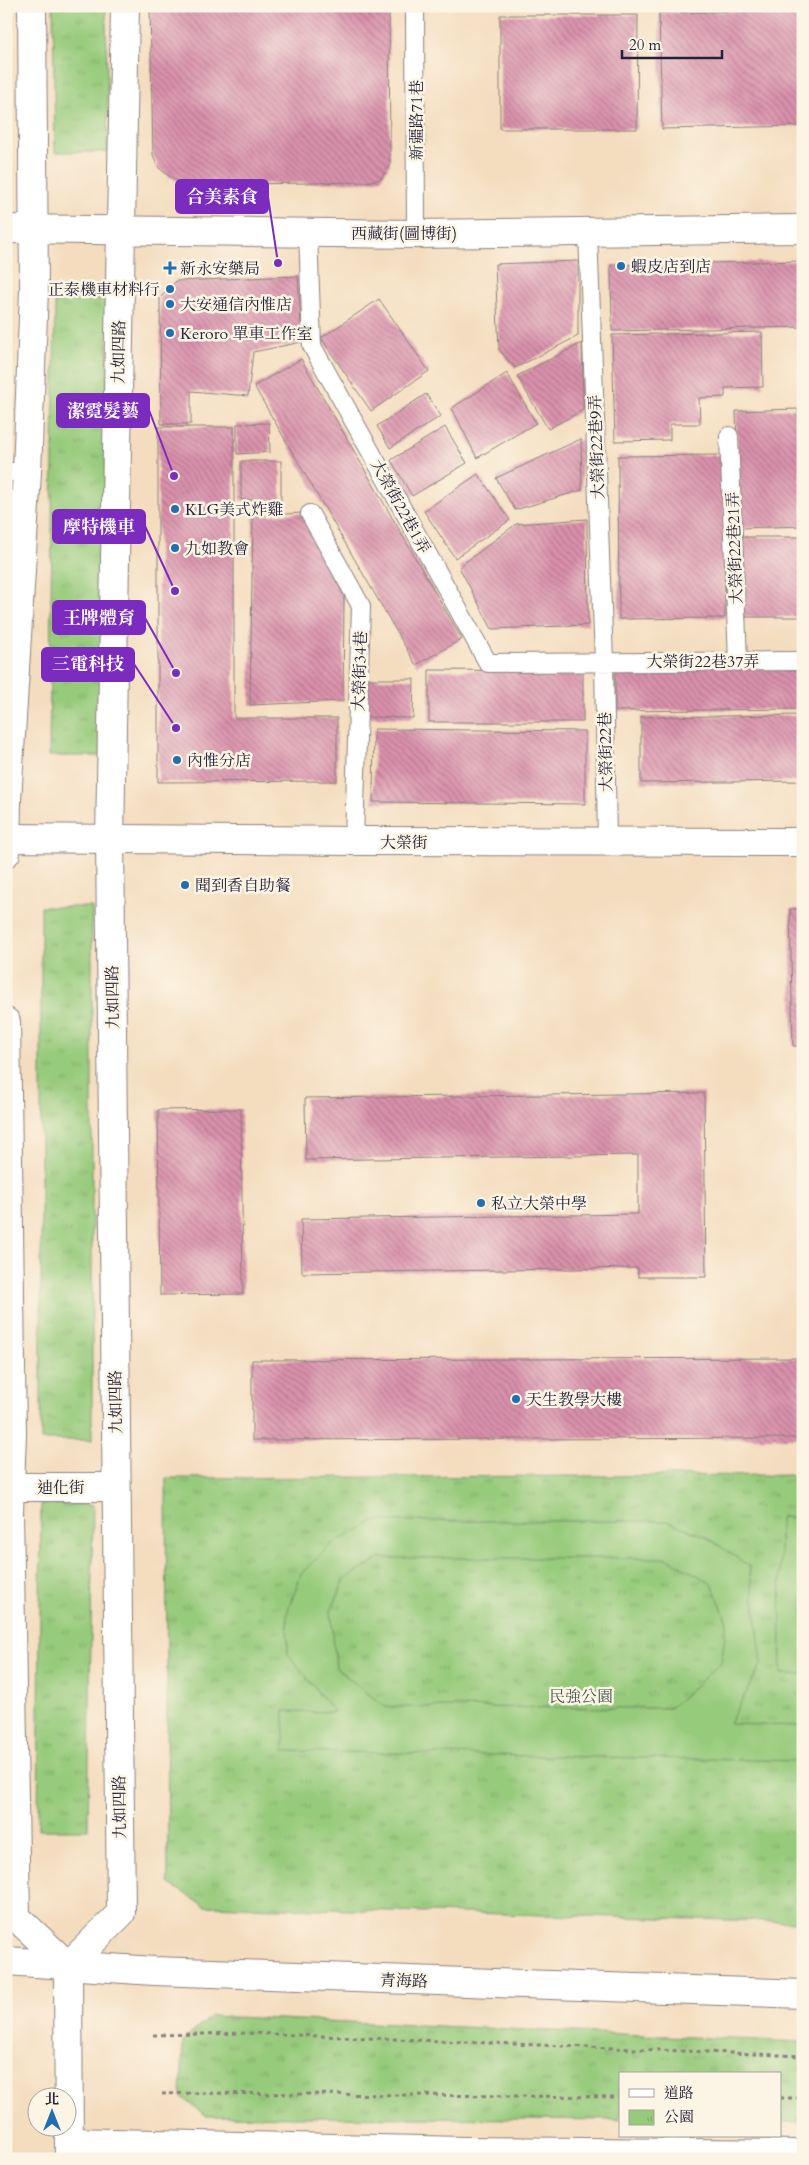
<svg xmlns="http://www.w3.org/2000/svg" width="809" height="2165" font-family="Cardo,'Noto Serif TC',serif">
<defs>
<pattern id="park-tufts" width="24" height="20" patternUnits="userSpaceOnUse" patternTransform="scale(1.25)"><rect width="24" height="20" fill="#97cb7c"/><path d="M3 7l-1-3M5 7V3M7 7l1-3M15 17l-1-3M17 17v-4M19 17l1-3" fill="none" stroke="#82ae6c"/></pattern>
<pattern id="building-back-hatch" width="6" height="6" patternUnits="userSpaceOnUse" patternTransform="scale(1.25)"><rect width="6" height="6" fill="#da91ac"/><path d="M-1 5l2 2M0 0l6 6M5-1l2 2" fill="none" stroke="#b0768d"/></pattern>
</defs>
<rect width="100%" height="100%" fill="#fcf5e5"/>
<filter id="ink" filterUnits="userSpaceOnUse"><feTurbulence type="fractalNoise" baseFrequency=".02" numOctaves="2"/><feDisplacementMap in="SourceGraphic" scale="10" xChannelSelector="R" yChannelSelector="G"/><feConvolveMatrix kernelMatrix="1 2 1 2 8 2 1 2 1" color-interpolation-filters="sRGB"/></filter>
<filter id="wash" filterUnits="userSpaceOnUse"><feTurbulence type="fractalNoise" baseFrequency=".0096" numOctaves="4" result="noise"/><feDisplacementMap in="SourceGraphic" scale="20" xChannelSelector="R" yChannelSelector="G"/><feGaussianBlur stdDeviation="1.12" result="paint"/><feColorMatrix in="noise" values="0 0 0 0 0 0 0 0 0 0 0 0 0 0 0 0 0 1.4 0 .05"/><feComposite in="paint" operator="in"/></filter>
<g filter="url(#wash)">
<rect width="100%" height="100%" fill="#f4ddbf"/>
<path fill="url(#park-tufts)" stroke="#5c765c" d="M53,6H106L108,152H55Z
M55,299H108L101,756H49Z
M41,907H92V1440H41Z
M803,1475V1922L205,1906L168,1883L166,1478Z
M41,1504L93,1505L88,1830H38Z
M211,2016L803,2042V2122H780V2074H620V2120L206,2116L181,2096L183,2041Z"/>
<path fill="#97cb7c" stroke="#5c765c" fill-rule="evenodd" d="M780,1517H803V1674H781Z
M375,1521H666L705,1536L749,1566L762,1663L729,1724L803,1726V1761L284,1751V1711L334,1712L288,1654L287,1613L302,1573L330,1545ZM381,1558H668L712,1584L727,1622L721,1663L670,1708L385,1707L336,1668L331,1611L345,1579Z"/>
<g id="blocks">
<path fill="url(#building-back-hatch)" d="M150,6H389L390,164L381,179L366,182L183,185L169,176L159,168L153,155Z
M803,10V126L662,129L659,13Z
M500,15H638L637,129H500Z
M578,261V336L515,368L499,349L495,264Z
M803,261V327L612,331L611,265Z
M298,276L302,342L253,352L248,396L191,391V424H161L160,298L176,281Z
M379,299L429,371L371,411L321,338Z
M762,332L763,387L725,388V397L699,398L700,424H670V440L615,441L612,335Z
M582,343L583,410L548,429L517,376Z
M301,359L462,639L416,665L254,386Z
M507,373L536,423L477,458L452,408Z
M426,394L441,416L390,448L377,426Z
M798,409L803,526L740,528L736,411Z
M269,423L270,452L237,454V424Z
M158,427H234V718H337V781L158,782Z
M445,427L467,463L412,496L391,460Z
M581,439L582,490L515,510L496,478Z
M724,455L725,618L619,619L618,456Z
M241,461H281V500H241Z
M478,474L510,520L455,558L424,511Z
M302,513L344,596L343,701L250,705L253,516Z
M587,519L588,625L492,629L459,567L516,524Z
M742,537H803V617H742Z
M803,660V709L615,711V662Z
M429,670L583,671V722H429Z
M368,679H414L413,718L367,717Z
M803,715V781L641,783V717Z
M374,729L585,731V804L373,802Z
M790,909H803V1046H793Z
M704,1093L706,1277H638V1268L302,1273L301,1219L638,1214V1155L306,1160L305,1098Z
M241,1109L243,1294L160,1295L158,1110Z
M803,1358V1438L252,1440V1360Z"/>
</g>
</g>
<g filter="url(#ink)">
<use href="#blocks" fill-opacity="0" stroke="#8b807d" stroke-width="1"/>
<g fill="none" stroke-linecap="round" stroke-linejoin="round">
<defs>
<path id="service" d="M415,6L416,234
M308,232L312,346L488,663L803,661
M588,232L604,661L607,842
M729,436L738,661
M6,472H27
M310,514L361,606L354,841"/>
<path id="minor" d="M6,229L416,234L803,229
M6,838L354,841L803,842
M6,1487H116
M6,1961L154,1971L803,1994
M69,2142L464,2151L803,2154"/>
<path id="tertiary" d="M6,853L7,800L27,472L34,290L32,6
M6,1022L12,1434L9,1512L16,1917L68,1966
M69,2159L68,1966L121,1913L110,838L125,6"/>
</defs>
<use href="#service" stroke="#8b807d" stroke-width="20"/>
<use href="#minor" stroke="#8b807d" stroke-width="30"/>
<use href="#tertiary" stroke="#8b807d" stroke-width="30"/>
<path stroke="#8b807d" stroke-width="3" stroke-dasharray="4 4" stroke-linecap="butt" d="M153,2035L249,2033L803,2056
M162,2094L194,2093L620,2097
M780,2098H803"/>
<use href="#service" stroke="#fff" stroke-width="18"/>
<use href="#minor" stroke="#fff" stroke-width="28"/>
<use href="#tertiary" stroke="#fff" stroke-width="28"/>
</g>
</g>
<g fill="#1f6fb2" stroke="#fcf5e5" stroke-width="2">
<circle cx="621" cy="266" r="5"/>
<path d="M167.5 260.5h5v5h5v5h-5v5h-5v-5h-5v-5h5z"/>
<circle cx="170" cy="289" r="5"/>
<circle cx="170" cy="304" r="5"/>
<circle cx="170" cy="333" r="5"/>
<circle cx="175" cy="509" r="5"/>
<circle cx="175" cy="548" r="5"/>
<circle cx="177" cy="760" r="5"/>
<circle cx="185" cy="885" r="5"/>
<circle cx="481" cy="1203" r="5"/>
<circle cx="516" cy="1399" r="5"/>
</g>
<g text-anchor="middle" stroke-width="5" stroke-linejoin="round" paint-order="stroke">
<g font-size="16" fill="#22223b" stroke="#fcf5e5">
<text transform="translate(416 120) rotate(-90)" y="6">新疆路71巷</text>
<text x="404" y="239">西藏街(圖博街)</text>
<text transform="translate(118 352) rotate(-89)" y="6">九如四路</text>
<text transform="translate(596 447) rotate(-92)" y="6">大榮街22巷9弄</text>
<text transform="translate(401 506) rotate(61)" y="6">大榮街22巷1弄</text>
<text transform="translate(734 548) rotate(-92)" y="6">大榮街22巷21弄</text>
<text x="703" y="667">大榮街22巷37弄</text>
<text transform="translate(359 671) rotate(-88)" y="6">大榮街34巷</text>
<text transform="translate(605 752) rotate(-91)" y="6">大榮街22巷</text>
<text x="404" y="848">大榮街</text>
<text transform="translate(112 997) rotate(-91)" y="6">九如四路</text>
<text transform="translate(115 1402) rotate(-91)" y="6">九如四路</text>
<text x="61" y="1493">迪化街</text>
<text transform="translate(119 1807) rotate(-91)" y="6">九如四路</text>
<text transform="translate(404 1980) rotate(2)" y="6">青海路</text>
</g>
<g font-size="16" fill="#22223b" stroke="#fcf5e5" text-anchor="start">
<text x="631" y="272">蝦皮店到店</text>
<text x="180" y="274">新永安藥局</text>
<text x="160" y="295" text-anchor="end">正泰機車材料行</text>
<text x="180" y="310">大安通信內惟店</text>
<text x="180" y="339">Keroro 單車工作室</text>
<text x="185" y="515">KLG美式炸雞</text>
<text x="185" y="554">九如教會</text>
<text x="187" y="766">內惟分店</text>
<text x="195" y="891">聞到香自助餐</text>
<text x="491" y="1209">私立大榮中學</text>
<text x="526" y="1405">天生教學大樓</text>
</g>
<g font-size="16" fill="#45554e" stroke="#fcf5e5">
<text x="581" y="1702">民強公園</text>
</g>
</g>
<path fill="none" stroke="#7b2cbf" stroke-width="2" d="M278 263L268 197M174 476L149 410M175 591L145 526M176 673L145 618M176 728L134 664"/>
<g fill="#7b2cbf" stroke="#fcf5e5" stroke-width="2">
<circle cx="278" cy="263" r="5"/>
<circle cx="174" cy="476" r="5"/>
<circle cx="175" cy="591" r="5"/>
<circle cx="176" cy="673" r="5"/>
<circle cx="176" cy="728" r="5"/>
</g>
<g fill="#7b2cbf" stroke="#7b2cbf" stroke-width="2">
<rect x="176" y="180" width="92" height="33" rx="5"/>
<rect x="57" y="394" width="92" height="33" rx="5"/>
<rect x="53" y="510" width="92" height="33" rx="5"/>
<rect x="53" y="601" width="92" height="33" rx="5"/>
<rect x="42" y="648" width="92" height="33" rx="5"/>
</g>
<g font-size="18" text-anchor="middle" font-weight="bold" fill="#fff">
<text x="222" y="203">合美素食</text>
<text x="103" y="417">潔霓髮藝</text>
<text x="99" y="533">摩特機車</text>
<text x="99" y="624">王牌體育</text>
<text x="88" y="670">三電科技</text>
</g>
<rect width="809" height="2165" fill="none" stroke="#fcf5e5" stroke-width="25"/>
<rect x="619" y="2072" width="162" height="65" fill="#fcf5e5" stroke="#a5a1a1"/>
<rect x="629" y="2089" width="25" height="8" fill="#ffffff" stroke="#a5a1a1"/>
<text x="664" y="2098" font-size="15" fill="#22223b">道路</text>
<rect x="629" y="2110" width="25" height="15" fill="url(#park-tufts)" stroke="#a5a1a1"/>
<text x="664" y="2122" font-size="15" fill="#22223b">公園</text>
<g transform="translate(52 2112)"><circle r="24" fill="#fcf5e5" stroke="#a5a1a1"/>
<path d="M0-4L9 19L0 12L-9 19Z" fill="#1f6fb2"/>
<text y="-8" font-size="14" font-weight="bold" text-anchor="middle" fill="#22223b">北</text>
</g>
<path d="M622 50v8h100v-8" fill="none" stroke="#22223b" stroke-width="2.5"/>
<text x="629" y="50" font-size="15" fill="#22223b" stroke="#fcf5e5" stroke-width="4" paint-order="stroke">20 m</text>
</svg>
